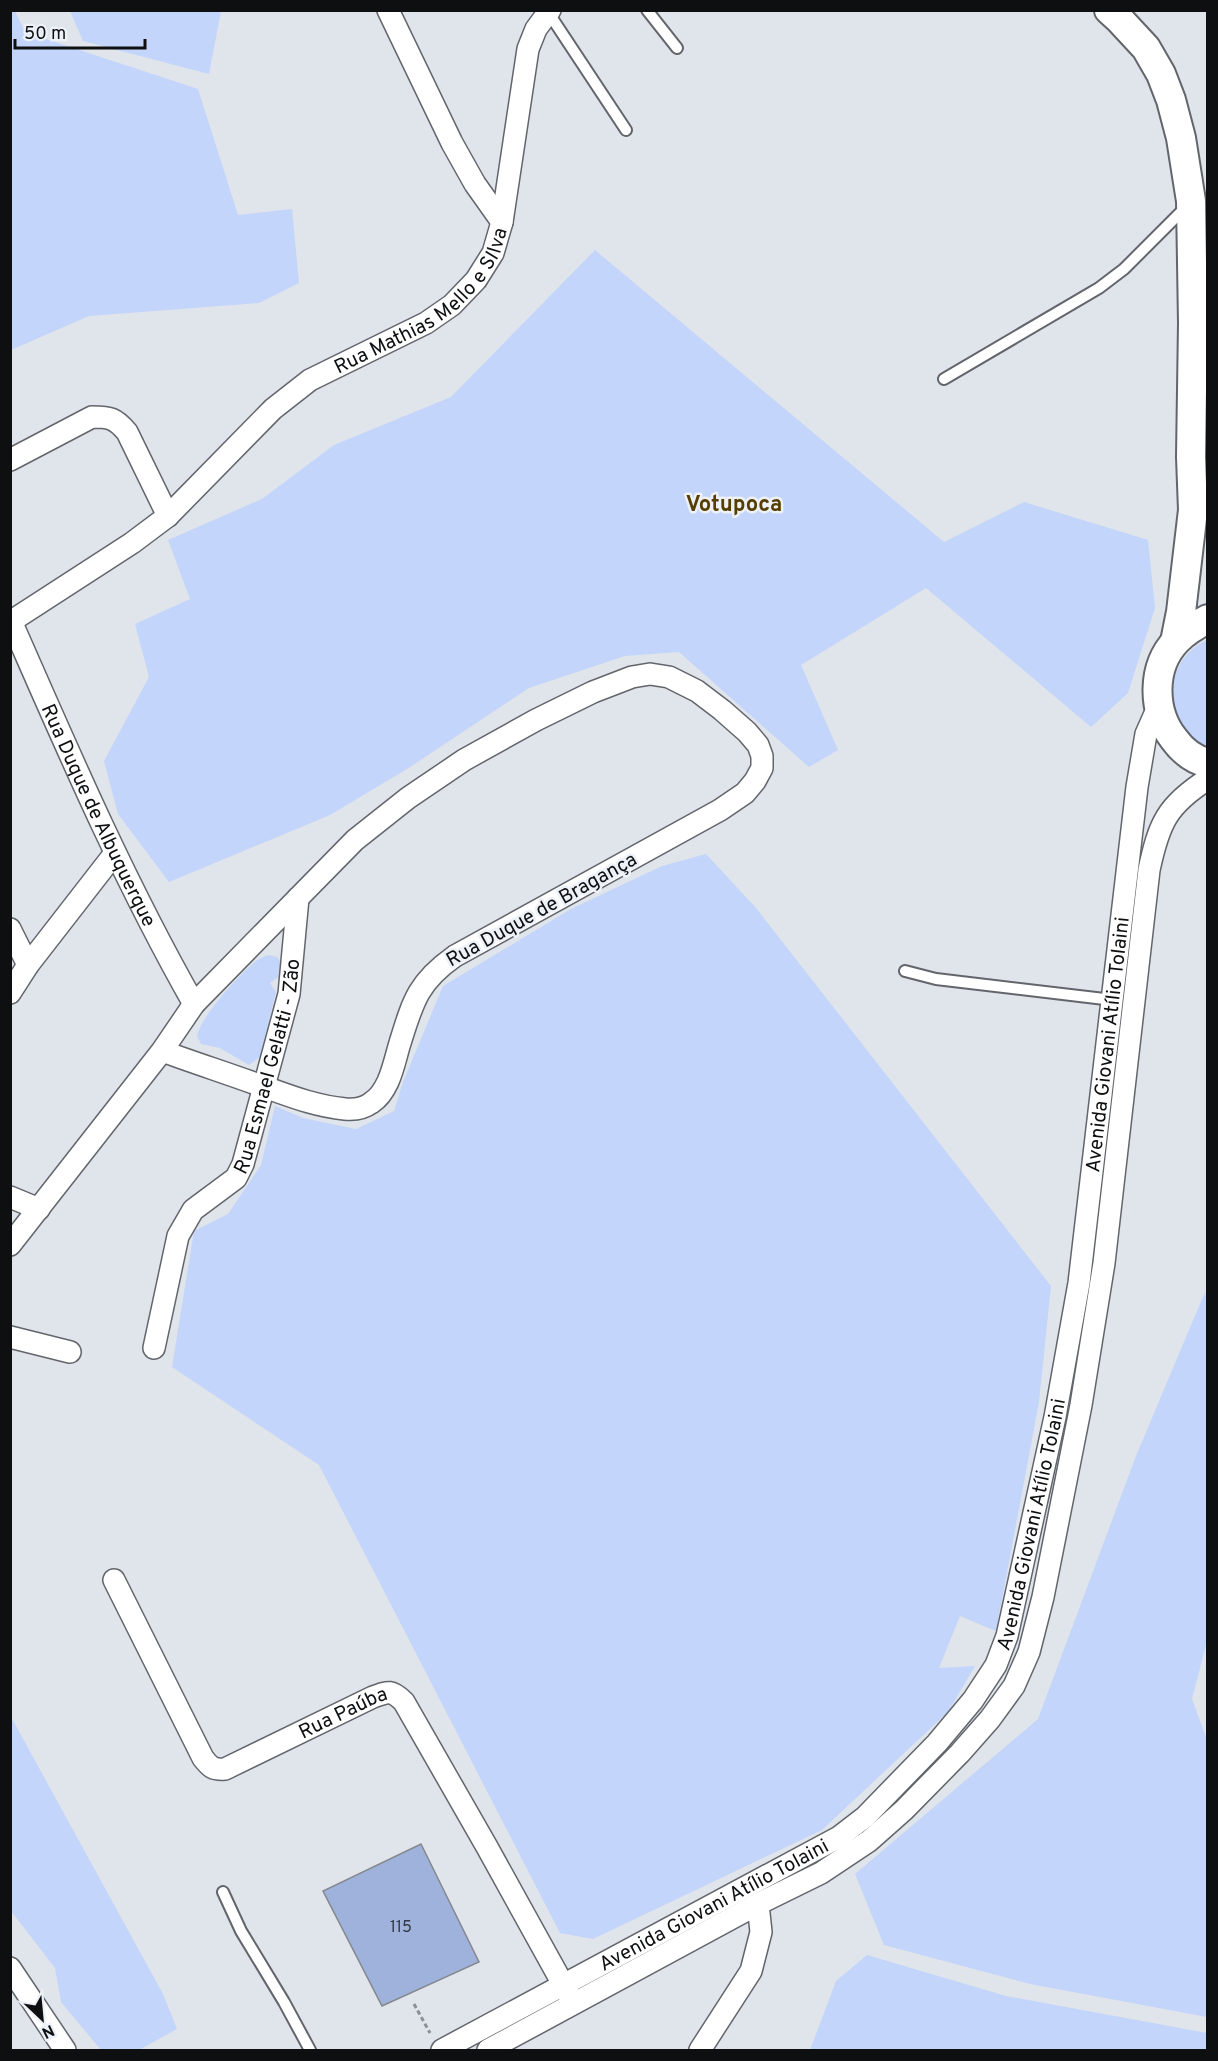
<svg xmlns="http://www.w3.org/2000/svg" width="1218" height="2061" font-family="Overpass,sans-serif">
<rect width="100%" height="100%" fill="#e0e4eb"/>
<path fill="#c3d5fa" d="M15,11L25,32L198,89L238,215L292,209L299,283L259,303L89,316L11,350L10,11Z
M70,11H221L209,74L83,41Z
M595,250L944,542L1024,502L1148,540L1155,608L1128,693L1091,727L926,588L801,665L838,750L809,767L679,652L625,656L529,688L407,769L330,815L169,882L118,814L104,761L149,677L135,624L190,599L168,540L262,499L334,445L451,397Z
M1207,640V749C1162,728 1161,660 1207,640Z
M706,854L756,908L1051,1286L1039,1402L996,1631L960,1616L939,1668L975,1666L948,1712L822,1830L593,1939L560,1933L319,1465L172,1367L194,1231L228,1214L261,1165L275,1106L303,1118L356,1129L394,1111L403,1082L443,986L571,909L662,866Z
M269,955L277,957L282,962L281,975L270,983L276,992L260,1057L249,1065L220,1048L201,1044L197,1036C201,1016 240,974 256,961C260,958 265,956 269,955Z
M1205,1292L1208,1306V1637L1192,1699L1207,1740V2017L1030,1984L884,1945L855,1874L1038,1719L1136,1456Z
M10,1715L163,1994L177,2029L139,2050H101L61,2002L55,1968L11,1911Z
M867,1955L1006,1996L1207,2033V2050H810L836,1981Z"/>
<path fill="#9eb2dc" stroke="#84888e" stroke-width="1.5" d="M421,1844L479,1962L382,2006L323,1891Z"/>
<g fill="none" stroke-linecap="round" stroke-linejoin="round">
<defs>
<path id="lane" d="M647,10L677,48
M548,12L626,130
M944,379L1099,288L1124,269L1187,206
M905,971L936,979L1113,1000
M223,1892L241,1931L284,2002L310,2050"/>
<g id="street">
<path d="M388,10L452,143L475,184L502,222"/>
<path d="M10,460L92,417C110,417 115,418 127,432L168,516"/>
<path id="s1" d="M11,621C68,751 124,881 194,1004"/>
<path id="s2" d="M10,622L132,543L168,516L273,409L310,380L426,323L452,305L476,280L493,253L502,222L528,49L536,29L550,10"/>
<path d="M10,929L28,965"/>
<path d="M10,993L28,965L115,853"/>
<path d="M10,1197L39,1209"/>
<path d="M10,1245L162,1051L194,1004L355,840L408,798L464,760L536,720L593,692L632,677L650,674L669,677L697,691L722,710L747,732L758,745L762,756V768L755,781L745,793L720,810L455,956C418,982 413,1001 400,1043C394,1062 390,1091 371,1103C364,1108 354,1110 345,1109C315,1106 290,1096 262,1086C229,1074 195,1063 162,1051"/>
<path d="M10,1337L70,1352"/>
<path id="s3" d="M154,1348L178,1236L193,1210L236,1178L243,1164L289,994L298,898"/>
<path id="s4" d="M114,1580L203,1758C210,1767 213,1770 225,1769L373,1697C389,1691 392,1690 404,1702L487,1847L570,1997"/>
<path d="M10,1968L65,2050"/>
<path id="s5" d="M442,2050L839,1837L865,1817L937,1743L973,1700L996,1665L1007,1636L1055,1417L1079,1283L1137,787L1146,734L1158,707"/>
<path d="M488,2050L758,1904L821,1873L869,1841L904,1810L960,1753L990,1719L1014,1686L1029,1652L1043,1597L1081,1405L1104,1263L1149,870C1159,823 1167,805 1208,779"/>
<path d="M700,2050L751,1971L761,1932L758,1904"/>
</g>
<path id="secondary" d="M1109,10L1120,20L1146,48L1161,74L1171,100L1181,138L1191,201L1193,323L1191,457L1193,510L1181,612L1175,642
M1208,619C1196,625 1186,631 1177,640C1151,667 1152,711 1174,739C1182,750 1194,760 1208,763"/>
</defs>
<use href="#lane" stroke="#62656b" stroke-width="14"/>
<use href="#street" stroke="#62656b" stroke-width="24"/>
<use href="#secondary" stroke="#62656b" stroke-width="32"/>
<path stroke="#8c8f94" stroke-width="3" stroke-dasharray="4.5 3" stroke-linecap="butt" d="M414,2004L430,2033"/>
<use href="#lane" stroke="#fff" stroke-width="10"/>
<use href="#street" stroke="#fff" stroke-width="21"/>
<use href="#secondary" stroke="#fff" stroke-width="28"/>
</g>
<g text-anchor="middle" stroke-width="5" stroke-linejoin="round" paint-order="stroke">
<g font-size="16" fill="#323844">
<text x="401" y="1932">115</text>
</g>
<g font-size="20" fill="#0e0f11" stroke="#edf1f8">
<text dy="7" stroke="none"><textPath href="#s2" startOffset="528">Rua Mathias Mello e SIlva</textPath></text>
<text dy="7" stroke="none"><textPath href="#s1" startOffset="213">Rua Duque de Albuquerque</textPath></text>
<text transform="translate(541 909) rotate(-29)" y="7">Rua Duque de Bragança</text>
<text dy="7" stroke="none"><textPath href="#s5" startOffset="1316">Avenida Giovani Atílio Tolaini</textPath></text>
<text dy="7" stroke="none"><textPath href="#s3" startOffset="315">Rua Esmael Gelatti - Zão</textPath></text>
<text dy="7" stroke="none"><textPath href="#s5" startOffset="830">Avenida Giovani Atílio Tolaini</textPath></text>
<text dy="7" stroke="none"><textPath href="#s4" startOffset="356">Rua Paúba</textPath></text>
<text dy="7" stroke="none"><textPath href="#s5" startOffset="308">Avenida Giovani Atílio Tolaini</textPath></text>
</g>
<g font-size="22" font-weight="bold" fill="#563e00" stroke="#edf1f8">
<text x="734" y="511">Votupoca</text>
</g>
</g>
<rect width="1218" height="2061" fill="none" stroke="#0e0f11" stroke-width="24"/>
<g transform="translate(42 2019) rotate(154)" stroke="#edf1f8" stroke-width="4.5" paint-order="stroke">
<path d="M0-4.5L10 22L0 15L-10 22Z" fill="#0e0f11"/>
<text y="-9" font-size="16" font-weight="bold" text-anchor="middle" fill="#0e0f11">N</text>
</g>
<path d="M15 39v9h130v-9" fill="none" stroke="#0e0f11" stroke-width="3"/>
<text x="24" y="39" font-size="18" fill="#0e0f11" stroke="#edf1f8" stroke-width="4.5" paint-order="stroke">50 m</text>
</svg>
